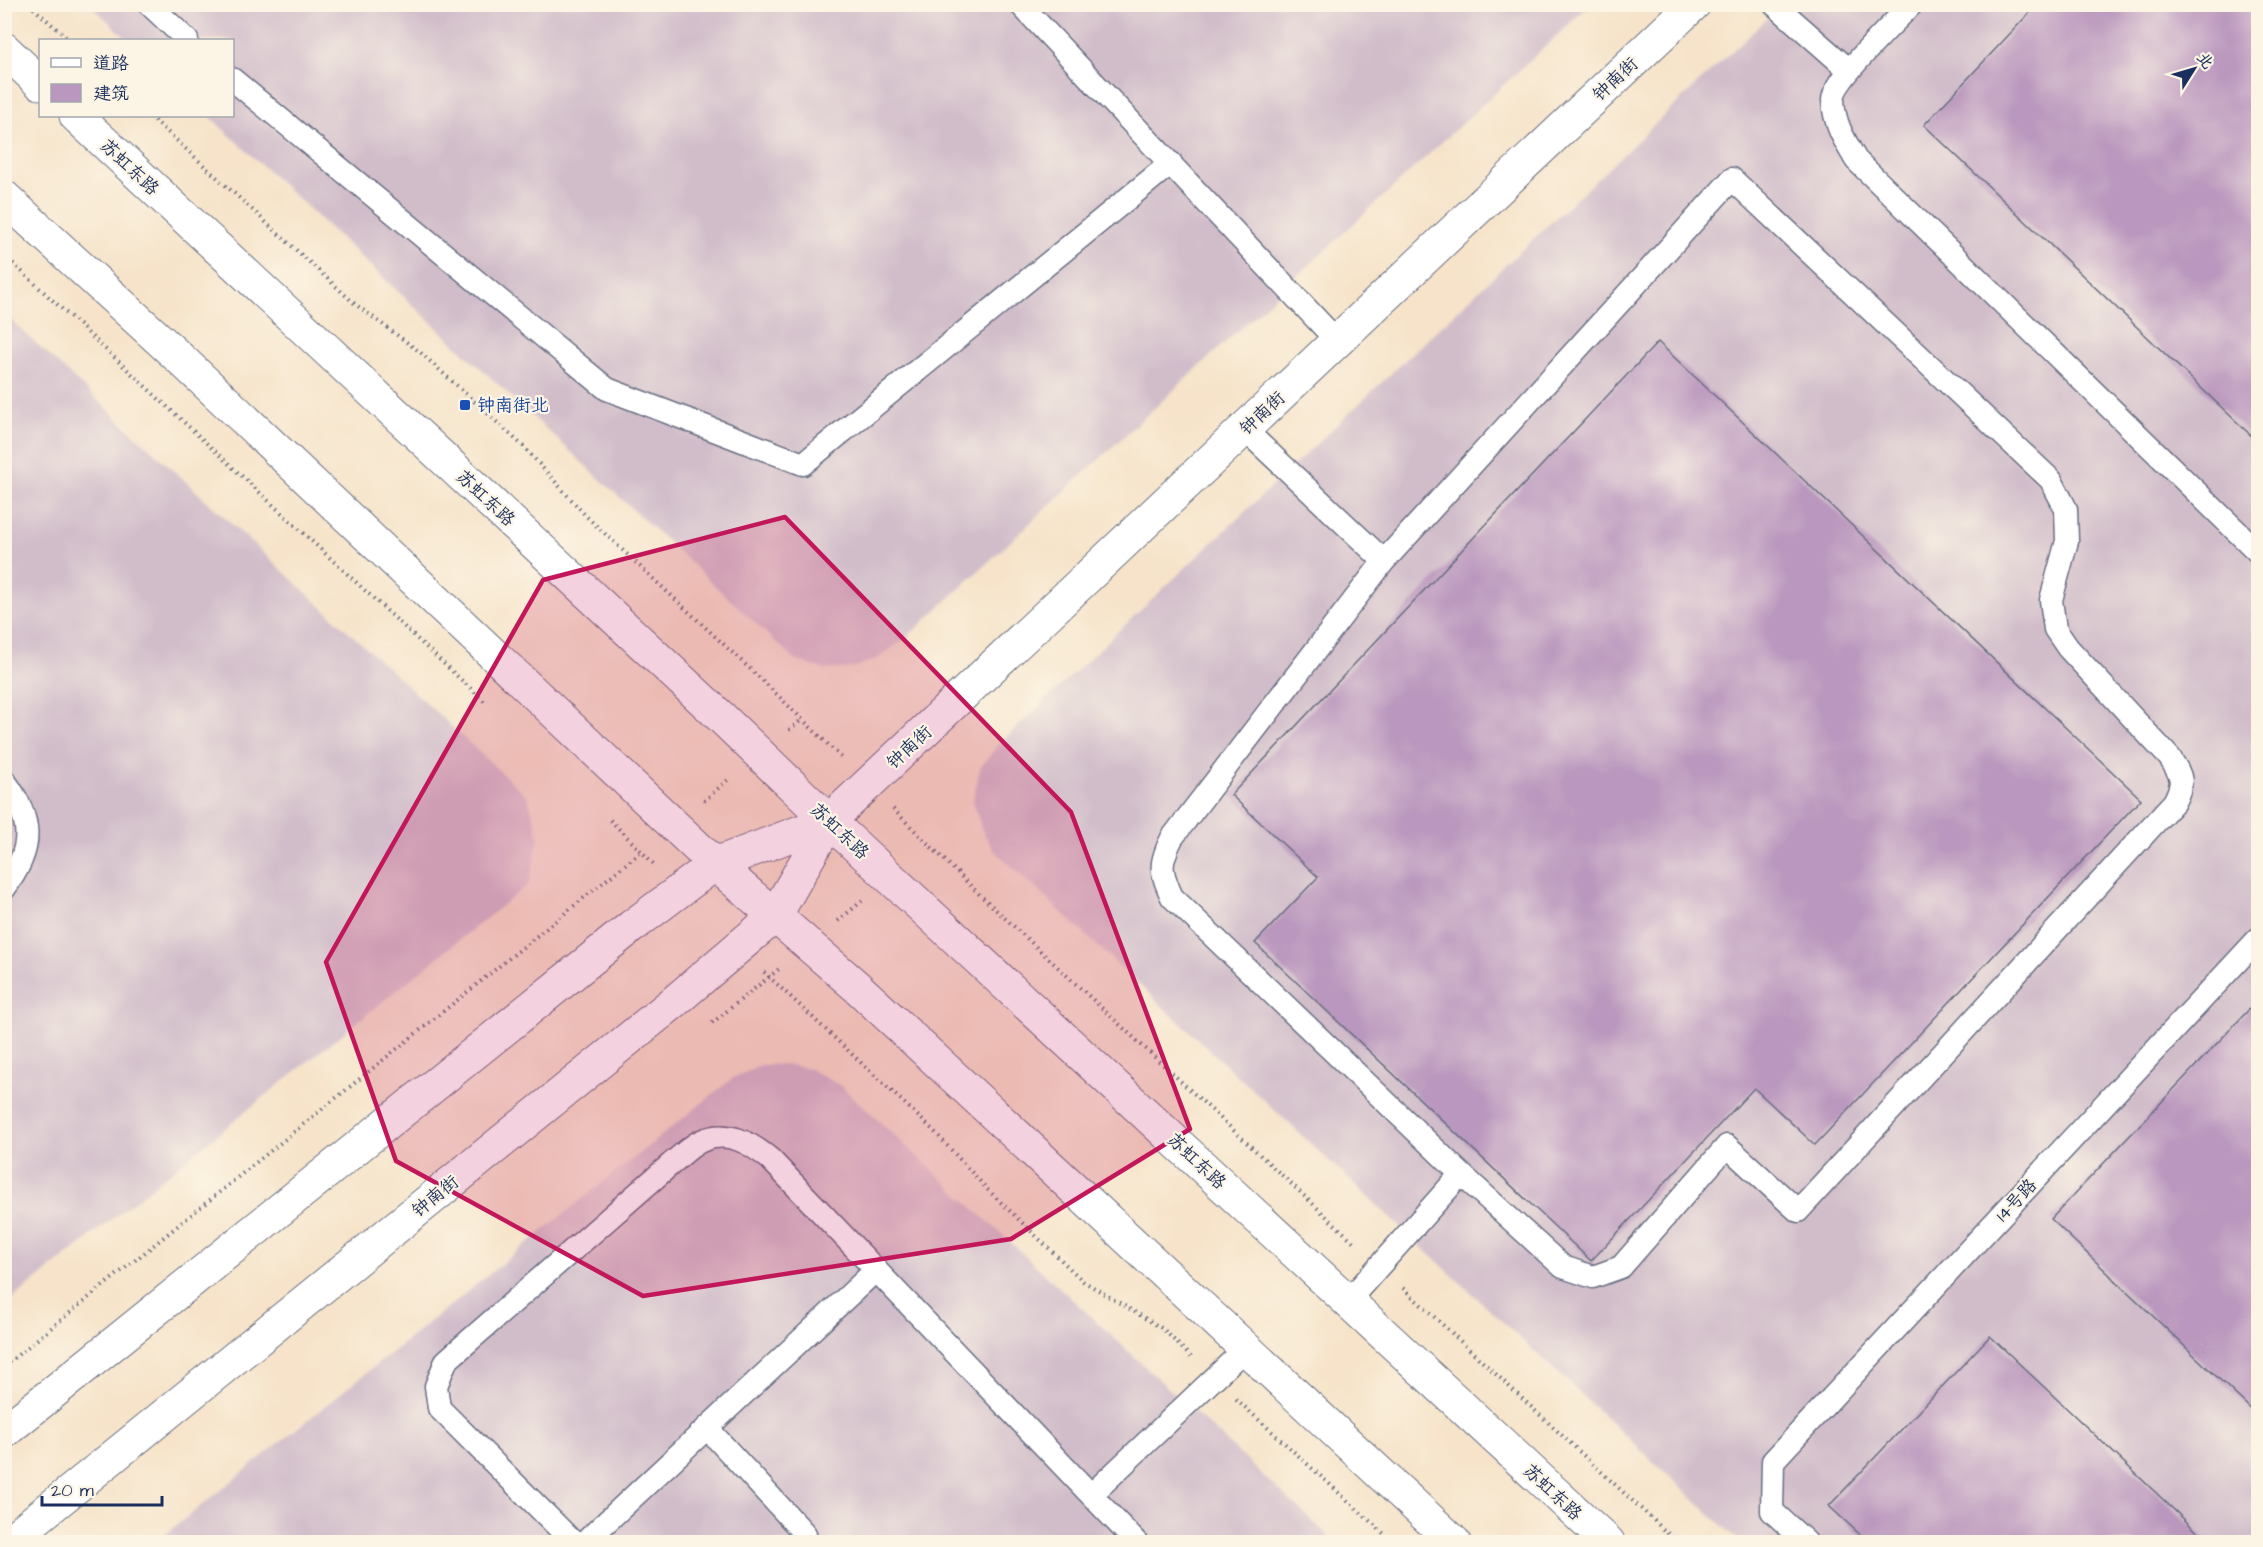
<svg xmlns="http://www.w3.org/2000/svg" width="2263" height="1547" font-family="'Architects Daughter','LXGW WenKai TC',sans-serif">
<rect width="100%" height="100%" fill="#fcf5e5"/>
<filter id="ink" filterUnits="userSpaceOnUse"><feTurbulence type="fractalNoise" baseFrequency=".0167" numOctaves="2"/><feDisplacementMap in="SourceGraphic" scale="12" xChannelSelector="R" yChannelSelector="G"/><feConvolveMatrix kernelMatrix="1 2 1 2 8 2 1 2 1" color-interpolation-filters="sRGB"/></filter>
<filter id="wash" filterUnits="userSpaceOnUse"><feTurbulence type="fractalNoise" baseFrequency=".008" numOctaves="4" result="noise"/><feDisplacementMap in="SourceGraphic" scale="24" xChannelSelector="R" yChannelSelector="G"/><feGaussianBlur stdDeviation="1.35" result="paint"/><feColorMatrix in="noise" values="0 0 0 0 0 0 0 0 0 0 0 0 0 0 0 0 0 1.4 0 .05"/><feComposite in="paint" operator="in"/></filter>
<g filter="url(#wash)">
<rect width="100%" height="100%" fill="#f6e3c9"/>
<path fill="#d1bdca" d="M90,5H1590L905,639L877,659L853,668L825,670L795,660L209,116H232V40H129Z
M1781,5H2258V1542H1740L993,849L981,828L973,800L980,768L1000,743Z
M4,314L528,797L539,837L529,884L5,1305Z
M786,1064L810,1069L841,1086L1335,1542H156L733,1078L762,1065Z"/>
<g id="blocks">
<path fill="#ba97be" d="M2038,4H2258V442L1924,125Z
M1658,342L2141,799L1815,1145L1754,1088L1591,1261L1255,943L1318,877L1231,795Z
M2258,1000V1416L2051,1219Z
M1990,1336L2208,1542H1868L1829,1506Z"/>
</g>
</g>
<g filter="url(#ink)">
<use href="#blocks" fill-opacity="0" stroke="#686e83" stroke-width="1.5"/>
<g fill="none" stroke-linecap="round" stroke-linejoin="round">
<defs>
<path id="service" d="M149,4L187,40
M1020,4L1337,341
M1774,4L1849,70
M1912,4C1896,21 1833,80 1833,100C1834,124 1845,141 1856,160L2258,552
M232,79L607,389L803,464L1171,163
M1732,179L2051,480L2066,509L2067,541L2051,600L2055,629L2068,648L2170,758C2182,777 2185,781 2174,802L1798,1211L1727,1146L1621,1267L1593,1277L1563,1267L1461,1174L1172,897C1160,870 1159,864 1172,838L1384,561Z
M1244,429L1384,561
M4,780C34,820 34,849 4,889
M1348,1301L1461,1174
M707,1428L805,1534
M1091,1495L1245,1349
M573,1542L439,1408L436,1386L446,1361L671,1164C680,1157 690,1146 701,1141C728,1129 750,1143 770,1159L1136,1542
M585,1542L876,1270
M1806,1542L1772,1511L1773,1461L2258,939"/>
<path id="tertiary" d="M829,821L1694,4"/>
<path id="primary" d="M4,49L40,83
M76,116L722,718L829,821L1608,1542
M4,197L186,364L715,864L856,986L1454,1542
M4,1432L631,927L715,864L829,821
M8,1542L674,1002L775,916L829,821"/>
</defs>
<use href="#service" stroke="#686e83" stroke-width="25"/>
<use href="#tertiary" stroke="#686e83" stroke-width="35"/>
<use href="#primary" stroke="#686e83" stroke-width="35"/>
<path stroke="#686e83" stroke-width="4" stroke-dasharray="1.5 4.5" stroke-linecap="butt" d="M29,4L69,40
M150,116L355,304L420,352L523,446L587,517L764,682L841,757
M4,255L485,702
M789,730L803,719
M704,801L730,778
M893,809L979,894L1356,1244
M610,820L654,864
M838,921L862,901
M764,972L933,1130L987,1189L1083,1281L1163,1329L1191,1357
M712,1023L779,969
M1403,1288L1677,1542
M4,1366L642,851
M1236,1399L1393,1542"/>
<use href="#service" stroke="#fff" stroke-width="22"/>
<use href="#tertiary" stroke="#fff" stroke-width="33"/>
<use href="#primary" stroke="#fff" stroke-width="33"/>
</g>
</g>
<path fill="#c2185b" fill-opacity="0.2" stroke="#c2185b" stroke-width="4.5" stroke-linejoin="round" d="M785,517L1071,812L1190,1129L1011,1239L643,1296L396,1161L326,962L543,580Z"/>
<rect fill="#1a4fb4" stroke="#fcf5e5" stroke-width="2" x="459" y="399" width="12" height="12" rx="3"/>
<g text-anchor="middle" stroke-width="4.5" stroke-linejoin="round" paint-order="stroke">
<g font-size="18" fill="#1b2f5e" stroke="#fcf5e5">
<text transform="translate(1615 79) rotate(-43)" y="6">钟南街</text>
<text transform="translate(130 167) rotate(43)" y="6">苏虹东路</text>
<text transform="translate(1262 413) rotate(-43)" y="6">钟南街</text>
<text transform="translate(486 498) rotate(43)" y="6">苏虹东路</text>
<text transform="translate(909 747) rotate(-43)" y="6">钟南街</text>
<text transform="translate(840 831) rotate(43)" y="6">苏虹东路</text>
<text transform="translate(1197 1161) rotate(43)" y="6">苏虹东路</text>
<text transform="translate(435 1196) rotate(-39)" y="6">钟南街</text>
<text transform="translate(2016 1200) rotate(-47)" y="6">14号路</text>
<text transform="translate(1553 1492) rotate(43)" y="6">苏虹东路</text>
</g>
<g font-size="18" fill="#164399" stroke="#fcf5e5" text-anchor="start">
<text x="477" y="411">钟南街北</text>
</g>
</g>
<rect width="2263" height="1547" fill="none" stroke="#fcf5e5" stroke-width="24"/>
<rect x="39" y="39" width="195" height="78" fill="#fcf5e5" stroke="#a2a6af" stroke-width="1.5"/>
<rect x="51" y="58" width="30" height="9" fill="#ffffff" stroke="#a2a6af" stroke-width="1.5"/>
<text x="93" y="69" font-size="18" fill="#1b2f5e">道路</text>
<rect x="51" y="84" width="30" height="18" fill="#ba97be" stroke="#a2a6af" stroke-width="1.5"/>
<text x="93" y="99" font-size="18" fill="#1b2f5e">建筑</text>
<g transform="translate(2194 69) rotate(53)" stroke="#fcf5e5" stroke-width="4.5" paint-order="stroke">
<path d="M0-4.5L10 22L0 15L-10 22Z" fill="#1b2f5e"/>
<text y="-9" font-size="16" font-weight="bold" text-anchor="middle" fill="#1b2f5e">北</text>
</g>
<path d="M42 1496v9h120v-9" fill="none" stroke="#1b2f5e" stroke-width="3"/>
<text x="51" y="1496" font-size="18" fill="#1b2f5e" stroke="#fcf5e5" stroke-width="4.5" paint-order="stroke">20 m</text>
</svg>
